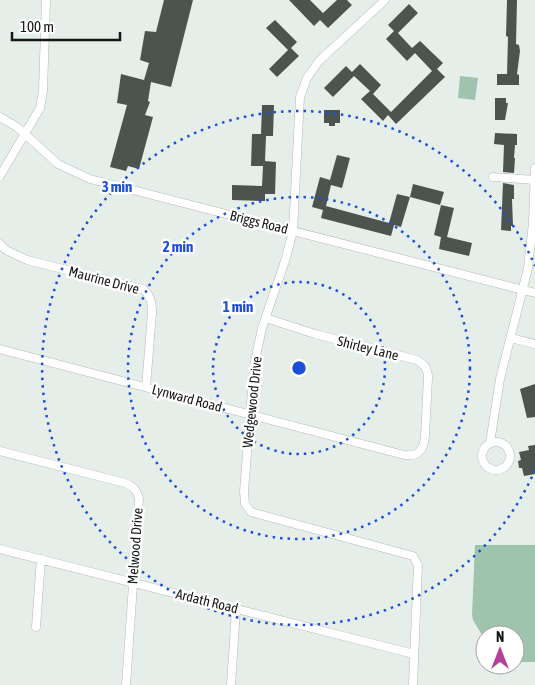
<svg xmlns="http://www.w3.org/2000/svg" width="535" height="685" font-family="'Asap Condensed',sans-serif">
<rect width="100%" height="100%" fill="#e6eee9"/>
<path fill="#9ec4ae" d="M460,76L478,78L475,100L458,98Z
M475,545H535V662H515V635H485V640L473,620L472,615Z"/>
<path fill="#4d5450" d="M164,0H193L171,87L151,82L148,101L150,102L145,115L153,117L139,169L128,166L126,171L110,167L127,105L117,103L121,74L144,80L149,63L140,60L145,31L156,32Z
M289,0H310L323,13L337,0H347L352,5L328,28L320,20L314,26Z
M507,0H517L516,44L519,45L520,51L517,74L519,75V85H497V74H507L508,37L506,36Z
M409,4L418,13L398,33L412,48L420,41L443,63L437,69L445,77L396,124L388,115L383,121L361,99L370,91L354,76L333,97L324,88L346,66L352,72L360,64L381,85L373,94L391,112L432,71L415,53L407,61L386,39L394,31L388,25Z
M275,20L297,42L291,48L299,56L277,77L269,69L288,50L266,28Z
M495,98H506V103H508L505,120H495Z
M262,105H274L273,136H266L265,161L276,162L275,194H265V201L232,200V185L262,186L263,166H251L252,134H261Z
M324,110H340V123H335V126H329V123H324Z
M495,133L517,134V145H515L514,158H515L514,173L503,172L504,145L494,144Z
M337,155L350,158L342,188L331,185L326,206L389,223L397,194L410,197L401,227L394,225L391,236L321,218L323,210L312,207L320,177L330,180Z
M503,183L514,185V199H512L513,226H511V231L501,230Z
M413,184L444,192L440,205L410,197Z
M441,205L454,208L447,237L472,243L469,256L439,249L441,237L434,235Z
M535,384V417L527,418L520,389Z
M535,445V474L524,476L522,468H519L518,461L521,460L519,452L529,450L528,446Z"/>
<g fill="none" stroke-linecap="round" stroke-linejoin="round">
<defs>
<path id="minor" d="M385,0L319,61L307,78L300,97L293,231L285,261L262,328L254,366L244,491L245,504L251,512L413,556L418,565L413,685
M0,117L17,127L58,164L90,179L535,293
M0,176L40,108L43,91L46,0
M493,177L534,180
M0,244L6,250L27,260L143,289C151,296 152,303 152,313L146,387
M511,338L535,344
M0,349L404,455C418,457 424,450 425,436L428,378C428,369 425,365 417,360L315,334L266,318
M482 456a14 14 0 1 1 28 0a14 14 0 1 1-28 0Z
M490,443L500,379L528,268L533,223L535,168
M0,451L125,483C134,487 137,490 139,499L126,685
M0,549L414,654
M36,627L41,559
M231,685L236,609"/>
</defs>
<use href="#minor" stroke="#b2bab5" stroke-width="9"/>
<use href="#minor" stroke="#fff" stroke-width="8"/>
</g>
<g fill="none" stroke="#1d4ed8" stroke-width="2.5" stroke-dasharray="2.5 5">
<circle cx="299" cy="368" r="86"/>
<circle cx="299" cy="368" r="171"/>
<path d="M535 470A257 257 0 1 1 535 266"/>
</g>
<g text-anchor="middle" stroke-width="5" stroke-linejoin="round" paint-order="stroke">
<g font-size="14" fill="#151816" stroke="#fff">
<text transform="translate(259 222) rotate(14)" y="5">Briggs Road</text>
<text transform="translate(104 280) rotate(15)" y="5">Maurine Drive</text>
<text transform="translate(368 348) rotate(14)" y="5">Shirley Lane</text>
<text transform="translate(187 398) rotate(15)" y="5">Lynward Road</text>
<text transform="translate(252 402) rotate(-84)" y="5">Wedgewood Drive</text>
<text transform="translate(135 546) rotate(-86)" y="5">Melwood Drive</text>
<text transform="translate(207 601) rotate(14)" y="5">Ardath Road</text>
</g>
</g>
<circle cx="299" cy="368" r="8" fill="#1d4ed8" stroke="#fff" stroke-width="2.5"/>
<g font-size="15" text-anchor="middle" font-weight="bold" fill="#1d4ed8" stroke="#fff" stroke-width="5" stroke-linejoin="round" paint-order="stroke">
<text x="117" y="192">3 min</text>
<text x="178" y="252">2 min</text>
<text x="238" y="312">1 min</text>
</g>
<g transform="translate(500 650)"><circle r="24" fill="#ffffff" stroke="#a1a3a2"/>
<path d="M0-4L9 19L0 12L-9 19Z" fill="#b54097"/>
<text y="-8" font-size="14" font-weight="bold" text-anchor="middle" fill="#151816">N</text>
</g>
<path d="M12 32v8h108v-8" fill="none" stroke="#151816" stroke-width="2.5"/>
<text x="20" y="32" font-size="15" fill="#151816" stroke="#ffffff" stroke-width="4" paint-order="stroke">100 m</text>
</svg>
